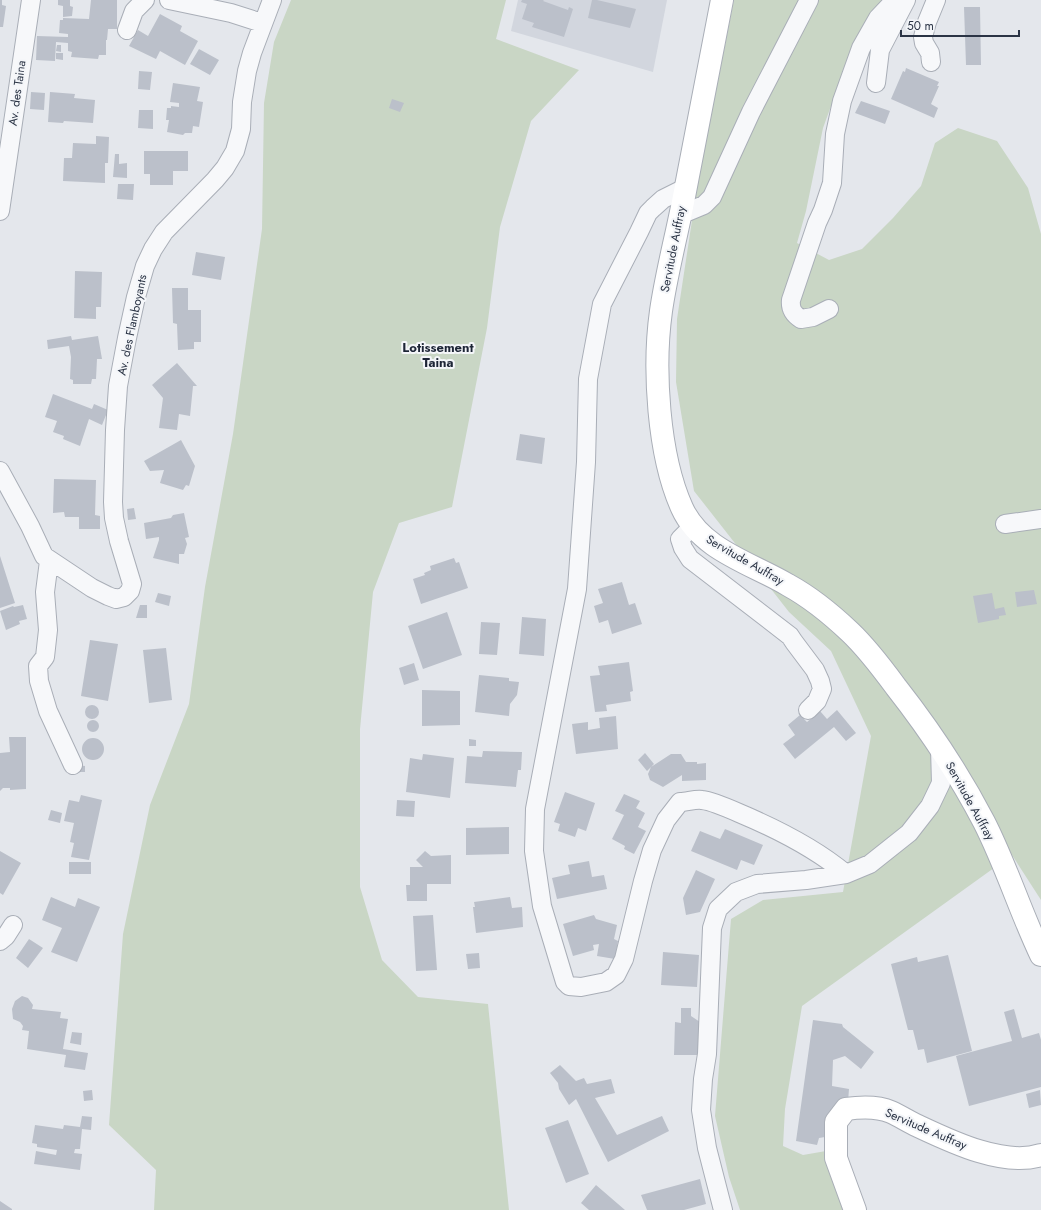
<svg xmlns="http://www.w3.org/2000/svg" width="1041" height="1210" font-family="Jost,sans-serif">
<rect width="100%" height="100%" fill="#e4e7ec"/>
<path fill="#d2d6de" d="M518,0H667L653,72L511,31Z"/>
<path fill="#c9d6c5" d="M291,0H506L496,39L579,70L531,121L500,227L487,328L452,507L399,523L373,592L360,729V887L382,960L418,997L488,1004L509,1210H154L156,1170L109,1125L123,934L150,805L189,704L205,587L233,434L262,229L264,103L274,42Z
M734,0H887L854,43L823,128L806,211L797,243L829,260L862,249L893,218L921,186L935,143L958,128L997,141L1028,188L1041,234V900L1012,855L802,1006L785,1109L783,1146L803,1155L826,1151L849,1210H740L729,1177L715,1116L731,919L763,900L843,892L871,736L831,651L789,612L694,491L676,382L677,319L698,181Z"/>
<path fill="#bbc0ca" d="M0,0H2V5L6,6L3,27H0Z
M58,0H70V6L73,7L72,16L63,17V6L58,5Z
M91,0H117V29H108L107,40H106V55H99L98,59L71,57L72,52L68,51V43L56,42L55,61L36,60L37,36L68,37V34L59,33L60,20H63V18L89,19Z
M522,0H544L543,1L568,10L569,7L573,9L564,37L532,27L534,23L522,19L527,4L521,2Z
M592,0H597L636,9L630,28L588,18Z
M964,7H980L981,65H966Z
M160,14L182,26L180,31L198,41L185,65L160,51L156,59L129,46L138,30L148,36Z
M57,45H61V52L56,51Z
M199,49L219,60L210,75L190,64Z
M56,53H63V60L56,59Z
M906,68L939,82L937,86H939L931,104L938,108L934,118L891,99L903,71L905,72Z
M139,71L152,72L150,90L138,89Z
M173,83L200,87L197,101L203,102L199,127L193,126L192,133H185L183,135L167,132L169,120H166L167,108H171V106L179,107V103L170,102Z
M31,92L45,93L44,110L30,109Z
M50,92L75,94L74,98L95,100L93,123L64,121L63,123L48,122Z
M392,99L404,103L400,112L389,108Z
M861,101L890,111L885,124L855,113Z
M139,110H153V129L138,128Z
M96,136L109,137L108,163H105V183L63,181L64,158H72L73,143L96,144Z
M144,151H188V171H173V185H150V174H144Z
M115,154H119V164L127,163V178L113,177Z
M118,184H134L133,200L117,199Z
M196,252L225,257L221,280L192,275Z
M75,271L102,272L101,307H96V319L74,318Z
M172,288H188V310H201V342H194V349L178,350L177,324L173,323Z
M71,336L72,340L98,336L102,359H97L96,379H92L91,384H73V380L70,379L71,357L69,346L48,349L47,340Z
M177,363L197,386H193L190,416L179,414L177,430L159,428L163,398L152,385Z
M53,394L92,409L94,404L108,410L102,425L89,419L80,446L63,439L64,436L53,432L57,421L45,417Z
M520,434L545,438L542,464L516,460Z
M181,440L195,466L189,486L186,485L183,490L160,483L164,470L150,471L144,461Z
M54,479L96,480L95,515L100,516V529H79V517H65L64,512L53,513Z
M134,508L136,519L128,520L127,509Z
M184,513L189,537L185,538L187,544L184,554H179V564L153,558L159,540V537L146,539L144,523L171,518L173,515Z
M0,556L15,603L0,608Z
M454,558L456,563L459,562L468,588L421,604L413,579L425,575L424,573L431,570L430,566Z
M622,582L629,605L635,603L642,624L612,634L608,620L599,623L594,606L603,603L598,589Z
M1034,590L1037,604L1017,607L1015,592Z
M158,593L171,596L169,606L155,602Z
M992,593L995,609L1004,607L1006,615L999,616V619L978,623L973,596Z
M23,605L27,619L19,621L20,624L6,630L0,611L13,606L14,607Z
M140,605H147V618H136Z
M447,612L462,655L423,669L408,626Z
M522,617L546,619L544,656L519,654Z
M481,622L500,623L497,655L479,654Z
M90,640L118,644L108,701L81,696Z
M166,648L172,700L149,703L143,650Z
M629,662L633,691L630,692L631,701L606,705L607,711L595,712L590,676L600,675L598,666Z
M414,663L419,680L404,685L399,668Z
M479,675L509,678V681L519,682L517,695L510,704L509,716L475,712Z
M422,690L460,691V725L422,726Z
M85 712a7 7 0 1 1 14 0a7 7 0 1 1-14 0Z
M837,710L856,733L846,741L834,727L795,759L783,744L795,735L788,725L800,715L807,722L820,711L827,719Z
M616,716L618,749L576,754L572,724L588,722V730L600,728L599,718Z
M87 726a6 6 0 1 1 12 0a6 6 0 1 1-12 0Z
M9,737H26V789L10,790V788H3L0,791V753L10,752Z
M82 749a11 11 0 1 1 22 0a11 11 0 1 1-22 0Z
M469,739L476,740V746H469Z
M483,751L522,752L521,770H518L516,787L465,783L467,756L482,757Z
M645,753L654,764L647,771L638,760Z
M423,754L454,758L450,798L406,792L410,758L422,760Z
M671,754H681L686,762H697V764L706,763V780L682,781V775L663,787L650,780L648,774L651,767Z
M77,765L85,766V772H76Z
M565,792L595,803L586,831L578,828L575,837L558,831L560,824L554,822Z
M624,794L640,801L636,808L645,813L638,827L646,831L634,854L624,849L625,846L612,839L624,815L615,811Z
M81,795L102,800L89,860L71,857L74,843L70,842L74,823L64,821L69,800L79,802Z
M397,800L415,801L414,817L396,816Z
M51,810L62,813L60,823L48,820Z
M509,827V854L466,855V828Z
M725,829L763,845L754,865L741,860L737,870L691,851L700,831L720,839Z
M0,851L21,863L3,895L0,893Z
M425,851L431,856L451,855V884H427V901H407L406,885H410V867H423L416,860Z
M589,861L592,877L604,875L607,889L557,899L552,878L570,874L568,865Z
M69,862H91V874H69Z
M696,870L715,879L700,912L686,915L683,898Z
M51,897L75,907L78,898L100,907L77,962L51,952L62,928L42,920Z
M510,897L512,908L522,907L523,927L476,933L473,907H475L474,902Z
M433,915L437,970L416,971L413,916Z
M594,915L596,919L617,925L614,939L618,941L615,959L597,956L599,944L593,945L594,950L573,956L563,924Z
M29,939L43,948L28,968L16,958Z
M663,952L699,955L697,987L661,985Z
M479,953L480,968L468,969L466,954Z
M948,955L972,1051L927,1063L924,1049L918,1050L913,1030H908L891,964L917,957L918,962Z
M22,996L28,998L33,1005L32,1009L61,1012L60,1018L68,1019L63,1049L88,1053L85,1070L64,1067L66,1055L27,1049L29,1031L22,1030L23,1026L20,1022L13,1019L12,1009L15,1001Z
M681,1008H691V1016L703,1024V1055H674L675,1022L681,1023Z
M1014,1009L1022,1038L1039,1033L1041,1040V1087L969,1106L956,1056L1012,1041L1004,1012Z
M813,1020L842,1024L843,1027L874,1052L861,1069L845,1056L833,1060L832,1086L849,1089L848,1102L829,1113L825,1137L819,1138L817,1145L796,1141Z
M72,1032L82,1033L81,1045L70,1043Z
M560,1065L576,1081L584,1078L587,1084L611,1079L615,1093L595,1098L617,1135L662,1116L669,1131L608,1162L576,1099L569,1105L559,1089L558,1083L550,1073Z
M92,1090L93,1100L84,1101L83,1091Z
M1040,1090L1041,1105L1029,1108L1026,1094Z
M82,1116L92,1117L91,1130L82,1129L80,1149H75L74,1153L82,1154L80,1170L34,1164L36,1151L56,1155L57,1150L37,1147V1144L32,1143L35,1125L63,1129L64,1125L80,1127Z
M568,1120L589,1174L566,1183L545,1128Z
M700,1179L706,1204L684,1210H647L641,1195Z
M596,1185L625,1210H589L581,1203Z
M0,1201L12,1209V1210H0Z"/>
<g fill="none" stroke-linecap="round" stroke-linejoin="round">
<defs>
<path id="street" d="M169,0L231,13L262,23
M127,30L134,11L145,0
M931,62L930,53L924,43L923,37L927,22L936,0
M876,83L880,50L906,0
M685,188L663,199L653,208L648,213L639,232L602,304L588,379L586,462L577,589L535,809L534,851L542,906L565,982L569,986L581,987L606,982L616,975L624,959L643,881L652,850L666,820L680,802C687,802 695,799 702,800C712,801 730,809 739,813C777,829 815,848 846,874L870,864L909,833L930,806L941,783L940,748
M0,211L31,0
M680,215L704,205L712,197L751,112L809,0
M829,309L813,317L801,319C793,314 790,309 791,300L817,223L823,210L832,183L835,134L842,101L861,48L878,18L895,0
M0,471L30,526L44,556L92,588L108,596L116,599L124,597L130,591L132,584L119,541L114,518L113,502L115,430L118,386L127,338L136,297L145,266L153,249L164,232L215,180L225,168L235,151L241,129L242,102L247,71L252,53L272,0
M1005,524L1041,519
M693,526L680,539L683,548L690,559L790,636L794,642L815,670L820,681L822,689L817,701L808,710
M49,561L45,592L48,630L45,657L38,666L39,681L48,711L73,765
M0,941L6,936L13,925
M723,1210L707,1148L701,1110L703,1079L707,1054L712,928L718,909L736,892L757,884L806,880L846,874"/>
<path id="secondary" d="M722,0C708,69 695,138 682,207C675,242 666,276 661,311C653,368 658,455 682,508C701,550 751,563 788,585C810,597 831,614 850,632C867,648 882,668 896,687C929,729 959,774 984,822C1006,865 1020,911 1041,955
M855,1210L836,1158V1122L846,1109C860,1107 877,1106 891,1112C900,1116 909,1122 918,1126C952,1142 1004,1167 1041,1155"/>
</defs>
<use href="#street" stroke="#a9aeb7" stroke-width="20"/>
<use href="#secondary" stroke="#a9aeb7" stroke-width="24"/>
<use href="#street" stroke="#f7f8fa" stroke-width="18"/>
<use href="#secondary" stroke="#fff" stroke-width="22"/>
</g>
<g text-anchor="middle" stroke-width="4" stroke-linejoin="round" paint-order="stroke">
<g font-size="12" fill="#2b3445" stroke="#f4f6f9">
<text transform="translate(17 93) rotate(-82)" y="4">Av. des Taina</text>
<text transform="translate(673 249) rotate(-79)" y="4">Servitude Auffray</text>
<text transform="translate(132 325) rotate(-78)" y="4">Av. des Flamboyants</text>
<text transform="translate(745 560) rotate(30)" y="4">Servitude Auffray</text>
<text transform="translate(970 801) rotate(61)" y="4">Servitude Auffray</text>
<text transform="translate(926 1129) rotate(23)" y="4">Servitude Auffray</text>
</g>
<g font-size="13" font-weight="bold" fill="#1d2536" stroke="#f4f6f9">
<text x="438" y="352">Lotissement<tspan x="438" dy="15">Taina</tspan></text>
</g>
</g>
<path d="M901 30v6h118v-6" fill="none" stroke="#2b3445" stroke-width="2"/>
<text x="907" y="30" font-size="12" fill="#2b3445" stroke="#f4f6f9" stroke-width="3" paint-order="stroke">50 m</text>
</svg>
